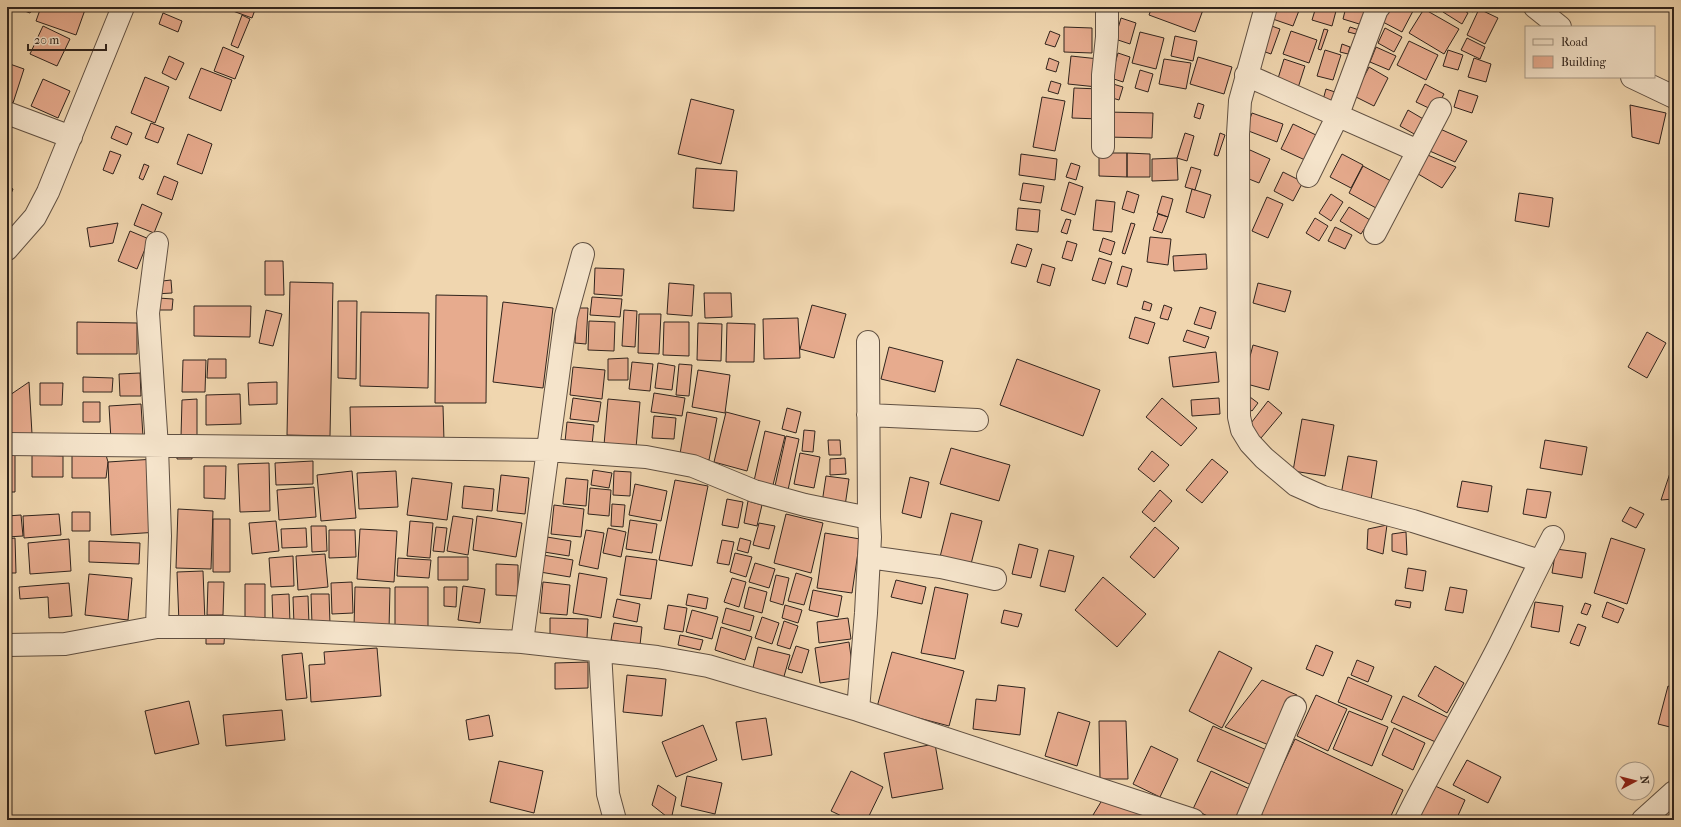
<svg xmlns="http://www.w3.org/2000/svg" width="1681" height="827" font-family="'IM FELL French Canon',serif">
<rect width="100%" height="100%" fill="#f0d6af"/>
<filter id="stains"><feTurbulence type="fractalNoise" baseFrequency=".005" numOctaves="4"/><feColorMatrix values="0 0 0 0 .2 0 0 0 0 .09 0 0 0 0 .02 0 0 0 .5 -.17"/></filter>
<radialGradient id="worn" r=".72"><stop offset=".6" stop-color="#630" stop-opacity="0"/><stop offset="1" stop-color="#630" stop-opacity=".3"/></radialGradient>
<path fill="#e7ab8e" stroke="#30241d" d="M14,7H33L30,13Z
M41,7H86L76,35L36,21Z
M180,7H193L192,11Z
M222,7H256L252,18Z
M1152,7H1204L1195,32L1149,15Z
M1271,7L1300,8L1293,26L1267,17Z
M1316,7H1325L1336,11L1332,26L1312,20Z
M1346,7H1375L1369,27L1343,19Z
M1388,7H1406L1413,11L1402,32L1381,21Z
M1429,7H1440L1437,12Z
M1446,7H1458L1468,13L1462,24L1443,12Z
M1466,7H1477L1473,12Z
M1424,9L1459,29L1444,54L1409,33Z
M1479,9L1498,18L1485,44L1467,35Z
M163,13L182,21L178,32L159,24Z
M242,15L250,19L238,48L231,45Z
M1121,18L1136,23L1130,44L1115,39Z
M1266,24L1280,29L1271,54L1257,49Z
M43,26L70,39L57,66L30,54Z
M1064,27L1092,28V53L1064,52Z
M1350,27L1362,31L1360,35L1348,32Z
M1385,28L1402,37L1394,52L1378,43Z
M1324,29L1328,30L1321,50L1318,49Z
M1050,31L1060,35L1055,47L1045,44Z
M1291,31L1317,40L1309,63L1283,54Z
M1140,32L1164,38L1156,69L1132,63Z
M1175,36L1197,41L1193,61L1171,56Z
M1467,38L1485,47L1480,59L1461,50Z
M1409,41L1438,55L1426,80L1397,65Z
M1342,44L1350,47L1348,54L1340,52Z
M223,47L244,56L235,79L214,71Z
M1376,47L1396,56L1389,70L1370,62Z
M1325,50L1341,55L1333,80L1317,76Z
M1448,50L1463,55L1458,70L1443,66Z
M1118,53L1130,57L1123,82L1111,78Z
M169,56L184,63L176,80L162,73Z
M1071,56L1099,59L1097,87L1068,84Z
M1198,57L1232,67L1224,94L1190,84Z
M1049,58L1059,62L1056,72L1046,69Z
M1474,58L1491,64L1486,82L1468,77Z
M1164,59L1191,63L1186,89L1159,84Z
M1284,59L1305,66L1297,91L1276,85Z
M7,63L24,69L13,103L7,100Z
M1369,67L1388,78L1374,106L1354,96Z
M201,68L232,80L221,111L189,98Z
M1140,70L1153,74L1148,92L1135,88Z
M145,77L169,87L155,123L131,113Z
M43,79L70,91L58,118L31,106Z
M1051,81L1061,84L1058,94L1048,91Z
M1113,84L1123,87L1119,100L1109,97Z
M1425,84L1444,94L1435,111L1416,102Z
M1074,88L1100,89L1099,119L1072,118Z
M1326,89L1335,92L1329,110L1321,107Z
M1459,90L1478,96L1472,113L1454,107Z
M1042,97L1065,101L1055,151L1033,147Z
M691,99L734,110L721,164L678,154Z
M1198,103L1204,105L1200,119L1194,117Z
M1630,105L1666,113L1659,144L1632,137Z
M1408,110L1425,120L1416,135L1400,126Z
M1107,112L1153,113L1152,138L1106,137Z
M1252,113L1283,124L1277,142L1246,130Z
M151,123L164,128L158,143L145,138Z
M1293,124L1316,135L1305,160L1281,149Z
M116,126L132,133L127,145L111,138Z
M1438,128L1467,141L1455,162L1425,149Z
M7,129L11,131L7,141Z
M1185,133L1194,136L1187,161L1177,158Z
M1220,133L1225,135L1218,156L1214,155Z
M188,134L212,144L202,174L177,164Z
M1250,150L1270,159L1259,183L1239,175Z
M110,151L121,155L113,174L103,170Z
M1099,153H1127V177L1099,176Z
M1127,153L1150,154V177H1127Z
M1423,153L1456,167L1442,188L1413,171Z
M1021,154L1057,159L1055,180L1019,175Z
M1342,154L1363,165L1351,188L1330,177Z
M1177,158L1178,180L1152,181V159Z
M1071,163L1080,166L1076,180L1066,177Z
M144,164L149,166L143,180L139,178Z
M1363,166L1391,181L1376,208L1349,193Z
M1191,167L1201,170L1195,190L1185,187Z
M696,168L737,171L734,211L693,208Z
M1283,172L1303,182L1293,201L1274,191Z
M164,176L178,182L172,200L157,194Z
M1069,182L1083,187L1075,215L1061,210Z
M1023,183L1044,186L1041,203L1020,200Z
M7,186L13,189L7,203Z
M1192,189L1211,195L1204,218L1186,212Z
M1127,191L1139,195L1134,213L1122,209Z
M1519,193L1553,198L1549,227L1515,221Z
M1331,194L1343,202L1331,221L1319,213Z
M1162,196L1173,199L1168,217L1157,213Z
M1267,197L1283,204L1268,238L1252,231Z
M1096,200L1115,202L1112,232L1093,230Z
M142,204L162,213L154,233L134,225Z
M1349,207L1370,220L1361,234L1340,221Z
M1018,208L1040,210L1038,232L1016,230Z
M1158,214L1168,217L1162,233L1153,230Z
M1315,218L1328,226L1319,241L1306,233Z
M1066,219L1071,220L1067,234L1061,232Z
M118,223L113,243L90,247L87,228Z
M1131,223L1135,224L1125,254L1122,253Z
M1335,227L1352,235L1345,249L1328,241Z
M130,231L149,239L137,269L118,261Z
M1150,237L1171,239L1168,265L1147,262Z
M1103,238L1115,242L1111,255L1099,251Z
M1067,241L1077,244L1072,261L1062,258Z
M1017,244L1032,249L1026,267L1011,263Z
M1206,254L1207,269L1174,271L1173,256Z
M1099,258L1112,262L1105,284L1092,280Z
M265,261H283L284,295H265Z
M1042,264L1055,268L1050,286L1037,282Z
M1122,266L1132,269L1127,287L1117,284Z
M595,268L624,269L622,296L594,294Z
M171,280L172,293L155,294L154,282Z
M290,282L333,283L330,436L287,435Z
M669,283L694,285L692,316L667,314Z
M1258,283L1291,291L1285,312L1253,303Z
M704,293H731L732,317L705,318Z
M436,295L487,296L486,403H435Z
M592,297L622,299L620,317L590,315Z
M158,298L173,299L172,310H158Z
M338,301H357L356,379L338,378Z
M1144,301L1152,304L1150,311L1142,309Z
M503,302L553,308L543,388L493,382Z
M812,305L846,314L834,358L800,349Z
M1164,305L1172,308L1168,320L1160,318Z
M194,306H251L250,337L194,336Z
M1200,307L1216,312L1211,329L1194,324Z
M577,308H588L586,344L575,343Z
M266,310L282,314L273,346L259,343Z
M624,310L637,311L635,347L622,346Z
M361,312L429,313L428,388L360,386Z
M639,314H661L659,354L638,353Z
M1135,317L1155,323L1148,344L1129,338Z
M798,318L800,358L764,359L763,319Z
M589,321L615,322L614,351L588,350Z
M77,322L137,323V354H77Z
M664,322H689V356L663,355Z
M698,323L722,324L721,361L697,360Z
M727,323L755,324L754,362H726Z
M1187,330L1209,337L1205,348L1183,341Z
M1647,332L1666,343L1647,378L1628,367Z
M1253,345L1278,352L1269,390L1243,383Z
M889,347L943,361L935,392L881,379Z
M1216,352L1219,382L1173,387L1169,357Z
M628,358V380H608V359Z
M208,359H226V378H207Z
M1017,359L1100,390L1083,436L1000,405Z
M183,360H206L205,392H182Z
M632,362L653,364L650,391L629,389Z
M658,363L675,366L672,390L655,388Z
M679,364L692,365L689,396L676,395Z
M573,367L605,370L602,399L570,395Z
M698,370L730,375L725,413L692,407Z
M140,373L141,396H120L119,374Z
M83,377L113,378L112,392H83Z
M29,382L32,434L7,436V397Z
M277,382V404L249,405L248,383Z
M40,383H63L62,405H40Z
M654,393L685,398L682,416L651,412Z
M240,394L241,424L206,425V395Z
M1250,397L1258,403L1252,411L1243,405Z
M573,398L601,402L598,422L570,419Z
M1162,398L1197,428L1181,446L1146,417Z
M1219,398L1220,414L1192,416L1191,400Z
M197,399V437H181L182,400Z
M608,399L640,402L636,448L604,445Z
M1268,401L1282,413L1261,438L1248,427Z
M83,402H100V422H83Z
M141,404L143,437L111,440L109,406Z
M443,406L444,441L351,443L350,407Z
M787,408L801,412L796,433L782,429Z
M687,412L717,418L709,460L680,454Z
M726,412L760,421L747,471L714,462Z
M654,416L676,418L674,439L652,438Z
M1302,419L1334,425L1325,476L1293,471Z
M567,422L594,425L592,445L565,442Z
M804,430L815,431L813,452L802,451Z
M765,431L785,436L773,485L754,481Z
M786,436L799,439L788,490L775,486Z
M828,440H840L841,455H829Z
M1545,440L1587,447L1582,475L1540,468Z
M951,448L1010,465L999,501L940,484Z
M7,449H15V492H7Z
M177,449L192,450V459H177Z
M1152,451L1169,465L1154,482L1138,469Z
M800,453L820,457L814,488L794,484Z
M32,455L63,456V477H32Z
M72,455H106L108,462L106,478H72Z
M1348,456L1377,461L1371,500L1341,495Z
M845,458L846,474L830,475V459Z
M155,459L159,532L111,535L108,462Z
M1212,459L1228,472L1202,503L1186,490Z
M313,461V484L276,485L275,463Z
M1674,461V499L1661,500Z
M269,463L270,511L240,512L238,464Z
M204,466H226L225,499L204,498Z
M593,470L612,473L609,488L591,485Z
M352,471L356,518L321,521L317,475Z
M396,471L398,507L359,509L357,473Z
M614,471L631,472L630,496L613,495Z
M501,475L529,478L525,514L497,511Z
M826,476L849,479L845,506L822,503Z
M910,477L929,482L921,518L902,513Z
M412,478L452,483L447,520L407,515Z
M566,478L588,480L586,506L563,504Z
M675,480L708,486L692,566L659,560Z
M1462,481L1492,486L1488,512L1457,507Z
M635,484L667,491L661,521L629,515Z
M464,486L494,489L492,511L462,508Z
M314,487L316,517L279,520L277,490Z
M590,488L611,490L609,516L588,514Z
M1527,489L1551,492L1546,518L1523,514Z
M1160,490L1172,501L1154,522L1142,512Z
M727,499L743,502L738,528L722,525Z
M748,501L762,505L757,526L744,523Z
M612,504L625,505L623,527L611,526Z
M554,505L584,509L581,537L551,534Z
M1630,507L1644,514L1636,528L1622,521Z
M178,509L213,511L211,569L176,568Z
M72,512H90V531H72Z
M951,513L982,521L971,564L940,557Z
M59,514L61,535L24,538L23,516Z
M786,514L823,523L811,573L774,563Z
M21,515L23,536L7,537V516Z
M453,516L473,519L468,555L447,551Z
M477,516L522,523L516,557L473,550Z
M213,519H230V572H213Z
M630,520L657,524L652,553L626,549Z
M276,521L279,551L252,554L249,523Z
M410,521L433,523L430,558L407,556Z
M759,523L775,526L769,549L753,545Z
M1387,525L1383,554L1367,549L1368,529Z
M311,526H326L327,551L312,552Z
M436,527L447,528L444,552L433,551Z
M1155,527L1179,548L1154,578L1130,557Z
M306,528L307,547L282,548L281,529Z
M608,528L626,532L621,557L603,553Z
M360,529L397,531L394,582L357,579Z
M329,530H355L356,557L329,558Z
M586,530L604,533L598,569L579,565Z
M1406,532L1407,555L1392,551V534Z
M825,533L860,539L852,593L817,588Z
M547,537L571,541L569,556L544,552Z
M15,538L16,573H7V539Z
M740,538L751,541L748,553L737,550Z
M1611,538L1645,549L1627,604L1594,593Z
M69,539L71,571L30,574L28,543Z
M722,540L734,542L729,565L717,563Z
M89,541L140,543L139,564L89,562Z
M1019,544L1038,549L1031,578L1012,574Z
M1556,549L1586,553L1582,578L1552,573Z
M1049,550L1074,556L1065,592L1040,586Z
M735,553L752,557L746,577L730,572Z
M325,554L328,587L298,590L296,556Z
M543,555L573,560L570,577L540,572Z
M293,556L294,586L271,587L269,558Z
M626,556L657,560L651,599L620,595Z
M438,557H468V580H438Z
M398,558L431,560L429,578L397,576Z
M755,563L775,569L769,588L749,582Z
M496,564L518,565V596L496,595Z
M1408,568L1426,571L1423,591L1405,588Z
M203,571L205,622L179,623L177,572Z
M579,573L607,578L601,618L573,613Z
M796,573L812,578L804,605L788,601Z
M89,574L132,578L128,620L85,615Z
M776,575L789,578L783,605L770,601Z
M1103,577L1146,614L1117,647L1075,610Z
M732,578L746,582L739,607L724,602Z
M896,580L926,587L922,604L891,597Z
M8,581L10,599L7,600V582Z
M208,582H224L223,615H207Z
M352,582L353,613L332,614L331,583Z
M543,582L570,585L567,615L540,613Z
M69,583L72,616L49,618L48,597L20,599L19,587Z
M245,584H265V620H245Z
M463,586L485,589L480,623L458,620Z
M355,587L390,588L389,629L354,628Z
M395,587H428V630H395Z
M444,587H457L456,607L444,606Z
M749,587L767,592L762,613L744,608Z
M935,587L968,594L955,659L921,653Z
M1450,587L1467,590L1463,613L1445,610Z
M813,590L842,596L838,617L809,610Z
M289,594L290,623L273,624L272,595Z
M311,594H329L330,624H312Z
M688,594L708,598L706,609L686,605Z
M308,596L309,625H294L293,597Z
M617,599L640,604L637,622L613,617Z
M1396,600L1411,602L1410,608L1395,605Z
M1535,602L1563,606L1559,632L1531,627Z
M1607,602L1624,609L1618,623L1602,617Z
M1585,603L1591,605L1587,615L1581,613Z
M668,605L687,608L683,632L664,629Z
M785,605L802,610L798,623L782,618Z
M726,608L754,616L750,631L722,623Z
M692,610L718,617L712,639L686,632Z
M1004,610L1022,614L1018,627L1001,623Z
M762,617L779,623L772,644L755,638Z
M550,618L588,619L587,638L550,636Z
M848,618L851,639L819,643L817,622Z
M784,621L798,626L790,649L777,645Z
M614,623L642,627L640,645L611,640Z
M1578,624L1586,627L1579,646L1570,643Z
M721,627L752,637L745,660L715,650Z
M206,628H225L224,644H206Z
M680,635L703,640L700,650L678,645Z
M849,642L854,678L820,683L815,648Z
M1316,645L1333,652L1323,676L1306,669Z
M796,646L809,650L802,673L788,669Z
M758,647L790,655L783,680L752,672Z
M377,648L381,696L311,702L309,665L325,664L324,652Z
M1219,651L1252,668L1222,728L1189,711Z
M892,652L964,671L949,726L877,707Z
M302,653L307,698L286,700L282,655Z
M1357,660L1374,667L1368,682L1351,675Z
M588,662V688L555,689V663Z
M1435,666L1464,683L1447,713L1418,696Z
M627,675L666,679L662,716L623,712Z
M1348,677L1392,696L1382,720L1338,702Z
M1262,680L1297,695L1276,748L1225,727Z
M998,685L1025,688L1020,735L973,729L976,699L996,701Z
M1668,686L1674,688V728L1658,724Z
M1316,695L1347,709L1328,751L1297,736Z
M1403,696L1451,719L1440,744L1391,722Z
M189,701L199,744L155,754L145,711Z
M282,710L285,740L226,746L223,715Z
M1349,711L1388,727L1372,766L1333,749Z
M1058,712L1090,722L1077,766L1045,756Z
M489,715L493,736L469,740L466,720Z
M766,718L772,755L742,760L736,722Z
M1099,721H1126L1128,779H1100Z
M703,725L717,760L676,777L662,742Z
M1213,726L1271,752L1256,787L1197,761Z
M1394,728L1425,743L1413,770L1382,755Z
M1295,739L1403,790L1389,820H1273L1260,814Z
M935,744L943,789L892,798L884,753Z
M1151,746L1178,759L1160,797L1133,784Z
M1467,760L1501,777L1488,803L1453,785Z
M499,761L543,771L534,813L490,802Z
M851,771L883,787L867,820H850L831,811Z
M1211,771L1254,791L1240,820H1216L1193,809Z
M687,776L722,783L715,814L681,806Z
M1431,784L1465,800L1456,820H1414Z
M658,785L676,797L671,820L652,805Z
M1107,792L1151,818L1150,820H1090Z"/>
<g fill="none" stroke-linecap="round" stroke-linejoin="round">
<defs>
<path id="minor" d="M1266,7L1240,101L1238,134L1239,417L1242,430L1250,443L1264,458L1296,485L1323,497L1413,521L1540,561
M1535,7L1560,27
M1246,75L1418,151
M1632,77L1674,97
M7,113L71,137
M1103,147V75L1107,37V7
M1308,176L1337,117L1377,9L1379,7
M1375,233L1440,109
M157,243L148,313L157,447L160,536L157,627
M7,249L35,217L48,192L123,7
M868,342L869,518
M868,415L977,420
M7,444L547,450L646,457L693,466L754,491L805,505L869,518L870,537L866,613L858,710
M869,557L941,567L995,579
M522,642L566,316L583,254
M7,645L65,644L157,627H224L522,642L657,657L708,666L858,710L1193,820
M600,651L608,794L615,820
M1247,820L1295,707
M1406,820C1435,761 1469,705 1499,646C1517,610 1534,573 1553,537
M1643,820L1674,792"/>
</defs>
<use href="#minor" stroke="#605042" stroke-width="24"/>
<use href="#minor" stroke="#f5e4cb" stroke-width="22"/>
</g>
<rect width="1681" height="827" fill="none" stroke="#f0d6af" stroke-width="24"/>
<rect x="8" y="8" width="1665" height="811" fill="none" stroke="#30241d" stroke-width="2"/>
<rect x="12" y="12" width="1657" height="803" fill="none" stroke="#30241d"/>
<rect x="1525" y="26" width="130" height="52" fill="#f5e4cb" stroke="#a69785"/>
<rect x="1533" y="39" width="20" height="6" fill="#f5e4cb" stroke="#a69785"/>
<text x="1561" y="46" font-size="12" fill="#30241d">Road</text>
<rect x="1533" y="56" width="20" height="12" fill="#e7ab8e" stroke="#a69785"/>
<text x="1561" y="66" font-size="12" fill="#30241d">Building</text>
<g transform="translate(1635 781) rotate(83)"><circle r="19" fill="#f5e4cb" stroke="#a69785"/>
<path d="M0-3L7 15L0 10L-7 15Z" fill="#8f2418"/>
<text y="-6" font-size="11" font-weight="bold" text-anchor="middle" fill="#30241d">N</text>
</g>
<path d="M28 44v6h78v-6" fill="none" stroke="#30241d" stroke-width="2"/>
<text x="34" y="44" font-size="12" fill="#30241d" stroke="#f5e4cb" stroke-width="3" paint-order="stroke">20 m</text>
<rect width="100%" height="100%" filter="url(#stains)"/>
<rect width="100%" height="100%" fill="url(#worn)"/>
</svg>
